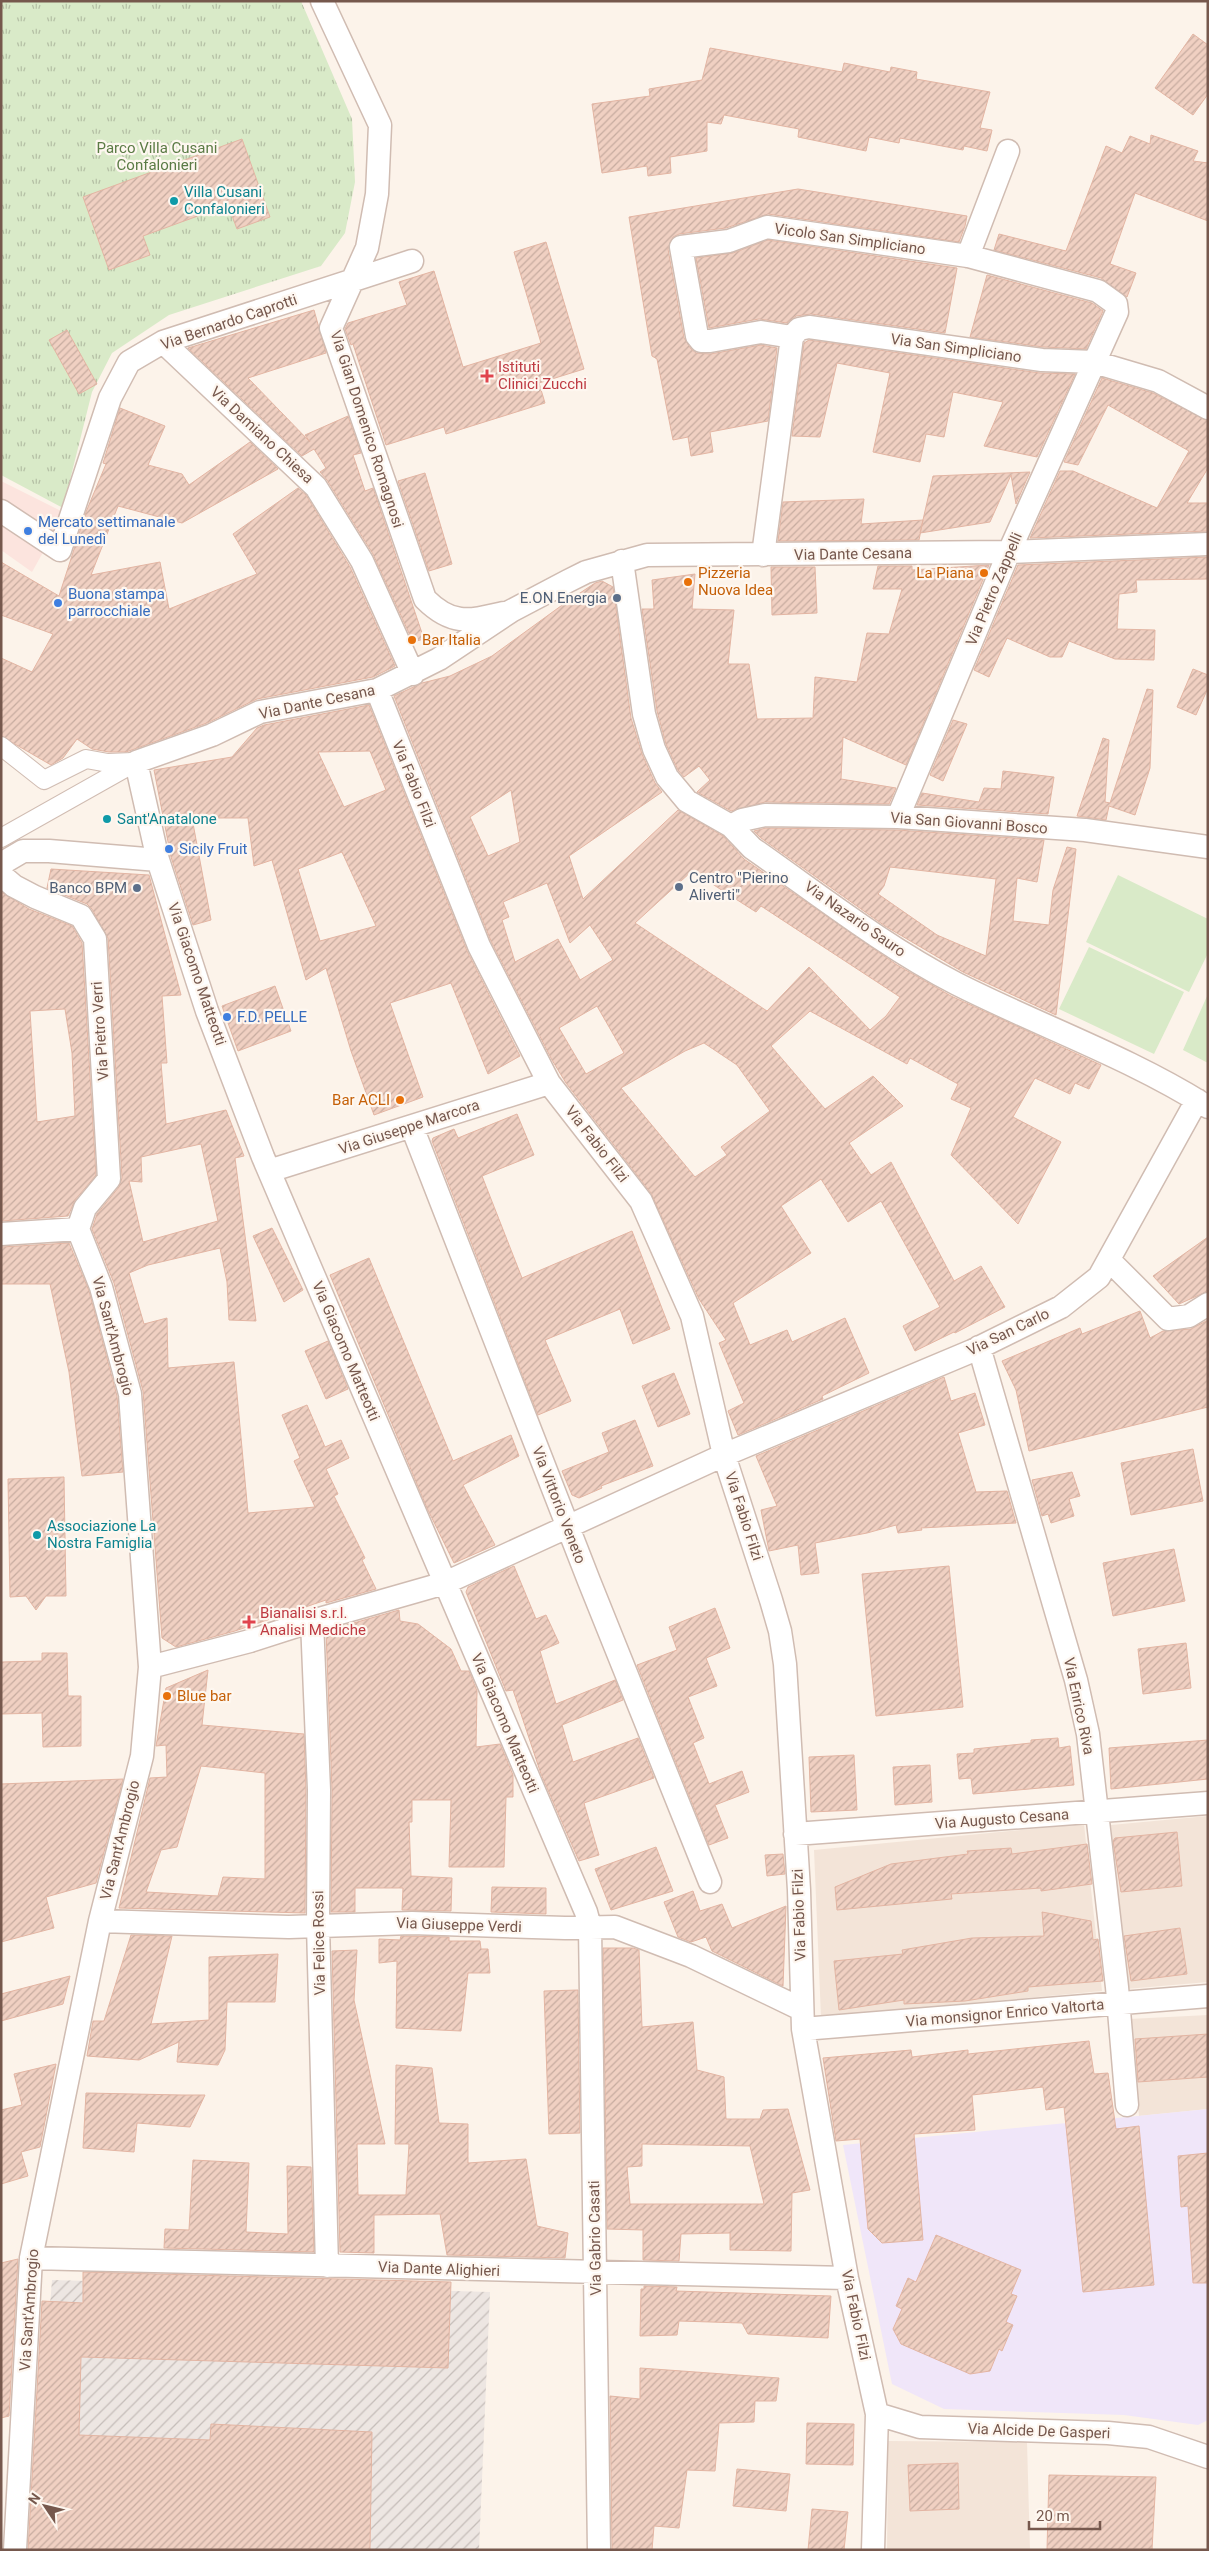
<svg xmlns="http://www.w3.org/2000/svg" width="1209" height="2551" font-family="Roboto,sans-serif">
<defs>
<pattern id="industrial-furrows" width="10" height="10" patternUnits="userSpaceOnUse" patternTransform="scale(1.25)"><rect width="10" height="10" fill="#ede6e2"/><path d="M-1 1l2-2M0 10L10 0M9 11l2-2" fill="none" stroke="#c5bdb9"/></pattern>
<pattern id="park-tufts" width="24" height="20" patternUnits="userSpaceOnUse" patternTransform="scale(1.25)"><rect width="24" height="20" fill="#d9eac8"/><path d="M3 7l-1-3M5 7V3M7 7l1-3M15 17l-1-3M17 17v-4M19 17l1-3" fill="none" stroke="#b5c0a5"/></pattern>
<pattern id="building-hatch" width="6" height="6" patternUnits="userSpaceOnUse" patternTransform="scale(1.25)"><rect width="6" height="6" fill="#f0d0c2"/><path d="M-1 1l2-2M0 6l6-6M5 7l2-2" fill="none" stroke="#c7aca0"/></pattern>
</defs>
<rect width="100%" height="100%" fill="#fcf3ea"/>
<path fill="#f3e4d8" d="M1208,1816V1982L1126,1989L1111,1825Z
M1084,1824L1102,1991L821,2017L814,1850Z
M1208,2015V2109L1139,2116L1129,2019Z
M888,2441L1027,2442L1030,2550H887Z"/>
<path fill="#fce4de" d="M1,481L65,513L32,572L1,550Z"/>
<path fill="url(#industrial-furrows)" d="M52,2280L490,2292L479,2550H31Z"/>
<path fill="#f0e6f9" d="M1208,2109V2420L1198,2425L1124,2415L944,2409L892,2384L843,2145Z"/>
<path fill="#d9eac8" d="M1118,875L1208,919V953L1189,992L1086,942Z
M1089,947L1184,992L1154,1054L1059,1009Z
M1208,994V1063L1183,1050Z"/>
<path fill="url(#park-tufts)" d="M1,1H301L352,119L355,182L345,233L321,266L169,315L112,353L92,392L63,508L1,475Z"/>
<path fill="url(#building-hatch)" stroke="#e3b5a3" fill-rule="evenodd" d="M1193,34L1208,45V94L1193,115L1155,88Z
M710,48L842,72L844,63L890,72L891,67L917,72L916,79L990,92L980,128L992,130L987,151L964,146L963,150L900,138L899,143L869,137L866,151L798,137L799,129L724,115L721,124L707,122V151L670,157L671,173L648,176L647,166L602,173L592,104L650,96L649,89L702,80Z
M1151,135L1198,151L1193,161L1208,163V221L1135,193L1110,264L1136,273L1127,297L1101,278L994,250L999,234L1066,251L1106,146L1122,153L1130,136L1150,144Z
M242,139L270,217L237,229L228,205L143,236L150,255L109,270L83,197Z
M798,189L967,216L965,226L959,242L768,214L726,228L679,234L673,237L668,249L684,338L691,349L696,353L710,354L761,345L777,348L768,421L710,432L713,452L691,456L688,437L673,440L657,359L652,356L629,217Z
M768,240L957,268L945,333L811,314L796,316L787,323L759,319L709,328L696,258L733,253Z
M546,242L584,369L539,383L545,403L446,434L444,427L386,445L353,344L351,345L345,329L348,323L407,305L399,282L434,271L463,367L541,343L514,252Z
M987,275L1092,303L1103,311L1086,349L1043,347L970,337Z
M314,310L326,353L248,378L310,442L305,435L348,416L361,453L353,455L365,491L373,488L424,639L413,642L373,554L327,480L320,472L326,468L314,449L302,456L188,348Z
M67,330L97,384L79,394L49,340Z
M809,340L1040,373L1075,374L1037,457L984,446L1003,402L953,392L944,437L926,434L920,462L873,452L890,373L837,363L820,437L792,436L804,343Z
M1102,378L1153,393L1208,421V468L1187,503H1208V531L1030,538L1060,471H1073L1157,508L1189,451L1108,405L1078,465L1064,462Z
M120,408L165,426L148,465L182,474L189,485L250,442L278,469L182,523L118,506L91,575L160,562L169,609L257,574L233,534L298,488L306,495L350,567L395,666L373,677L257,699L207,723L126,752H109L92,749L77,739L63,758L51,765L1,736V658L32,672L53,634L1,615V562L59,596L86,512L106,464L103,463Z
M1030,472L1016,504L1011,475L990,522L920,533L933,476Z
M425,473L452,564L429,571L398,481Z
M864,499L861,524L923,520L919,540L778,541L783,502Z
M1208,557V579L1136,580L1137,592L1119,594L1117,629L1155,630L1154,660L1115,659L1069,641L1062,657H1050L1007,638L989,677L974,670L1018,565Z
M989,565L906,765L843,737L841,779L896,788L889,804L765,802L731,811L697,792L710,780L699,766L684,777L678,770L666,744L657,711L642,609H654L652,580L695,574L692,609L734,610L728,664H749L757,719L813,718L815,677L857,682L867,633L889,634L902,589H873L878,566H912V570Z
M771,567H815L817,613L772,615Z
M602,581L613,587L631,718L642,754L655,783L662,792L569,856L583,899L678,810L723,836L744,859L897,965L951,996L1101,1065L1089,1089L1075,1083L1070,1094L1035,1078L1013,1117L1061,1142L1018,1224L951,1155L971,1108L951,1099L958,1084L910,1058L907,1064L810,1011L771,1046L825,1109L873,1076L903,1106L849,1143L871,1175L891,1162L954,1281L981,1266L1005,1307L955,1333L954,1332L915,1351L903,1326L940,1307L881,1201L848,1222L821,1179L781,1206L811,1253L733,1303L750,1345L787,1330L792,1342L845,1318L869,1373L822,1396L823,1399L738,1435L728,1411L744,1403L719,1343L726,1340L699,1299L651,1193L566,1083L552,1060L491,941L394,696L422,683L450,676L492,656L565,603L595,583ZM511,790L520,842L488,856L470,817ZM692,871L756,912L761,906L900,997L886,1016L870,1030L809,967L767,1011L635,923ZM547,883L570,943L590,925L613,960L580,980L558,939L515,962L502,920L509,917L503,902ZM597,1006L624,1053L586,1074L559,1028ZM704,1043L737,1065L770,1111L721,1147L727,1155L695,1177L621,1088L685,1051Z
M1193,669L1208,675V688L1196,715L1177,707Z
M1147,689L1153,690L1150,768L1135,815L1109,806L1106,820L1077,816L1103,738L1109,740L1105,802L1110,803Z
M369,705L467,951L520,1056L488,1074L451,983L390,1003L423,1097L374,1115L351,1051L326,968L306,980L272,860L254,866L248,818H192L211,920L193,925L171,857L154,770L232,757L257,728L264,725ZM370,751L386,790L344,807L318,752ZM342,852L376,926L320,941L298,869Z
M953,720L967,724L943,781L930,775Z
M1003,771L1054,777L1048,814L917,805L922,793L979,802L984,788L1001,789Z
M766,828L897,830L1044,840L1037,882L1017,878L1013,921L1049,925L1053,890L1067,847L1076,849L1056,1015L963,972L885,926L761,838L754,831ZM890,867L996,879L986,956L937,935L878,894L884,886Z
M51,869L149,875L181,995L162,996L167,1063H161L166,1124L226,1110L244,1156L235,1158L256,1321L229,1320L227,1282L220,1248L148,1265L129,1273L144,1324L167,1318L168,1368L234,1362L248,1513L315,1507L294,1461L300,1458L282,1415L307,1405L325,1447L341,1440L349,1458L326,1469L338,1494L334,1496L365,1558L362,1560L376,1589L326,1603V1600L235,1631L176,1647L162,1638L143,1391L114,1283L92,1229L97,1214L119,1187L122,1178L108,938L92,909L87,904L47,888ZM201,1144L218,1221L143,1242L129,1181L142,1182L141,1157Z
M1,892L29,909L72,926L82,943L96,1175L75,1200L68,1216L2,1221ZM65,1009L72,1053L75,1116L37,1122L30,1011Z
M275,986L291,1031L238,1051L222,1006Z
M517,1114L534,1155L482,1176L522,1278L632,1231L670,1329L633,1344L620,1309L545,1340L571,1401L538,1415L432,1141L433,1138L454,1129L458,1138Z
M272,1228L303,1290L284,1302L253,1236Z
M1208,1237V1291L1179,1304L1153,1276Z
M69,1243L89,1291L117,1396L123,1472L82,1476L69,1372L50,1284H1V1247Z
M369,1258L453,1461L511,1435L519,1456L463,1485L495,1545L454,1563L427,1508L330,1275Z
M1140,1311L1150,1338L1163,1331L1191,1329L1208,1320V1407L1029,1451L1016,1390L1002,1361L1080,1328L1082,1334Z
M328,1341L348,1389L326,1399L305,1351Z
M674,1373L690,1414L658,1427L642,1386Z
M944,1377L951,1401L975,1393L985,1425L958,1433L976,1492L1007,1491L1016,1523L921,1528L922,1530L898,1533L896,1525L867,1533L815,1543L819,1573L801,1575L798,1545L769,1551L761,1510L777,1506L756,1456Z
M635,1420L653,1466L601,1486L602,1488L579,1498L572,1495L562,1471L609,1452L602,1433Z
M1193,1449L1203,1501L1131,1515L1121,1463Z
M1072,1472L1080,1496L1069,1499L1074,1516L1051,1523L1048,1514L1042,1516L1032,1480Z
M64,1477L66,1596H46L36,1610L26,1596L10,1597L8,1479Z
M1174,1549L1185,1601L1113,1616L1103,1563Z
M514,1566L536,1619L546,1615L559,1643L540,1651L556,1704L615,1680L623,1700L562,1725L573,1762L638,1738L654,1778L584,1803L599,1855L579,1861L541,1774L513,1690L506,1691L466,1592L468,1587Z
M949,1566L963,1707L876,1716L862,1574Z
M715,1608L730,1648L706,1658L717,1686L688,1697L704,1738L693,1743L709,1784L742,1771L749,1792L715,1805L728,1838L709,1845L637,1665L677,1650L669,1627Z
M399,1610L400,1621L418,1624L451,1649L461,1671H469L477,1691L476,1747L500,1744L513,1775V1797H506L504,1867H449L451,1800H412V1822H409L411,1876L452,1878L451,1911L402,1910L403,1888H355V1912H331L332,1790L326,1631Z
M1186,1643L1191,1688L1143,1694L1138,1649Z
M42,1653H67L68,1696H81V1746L43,1747L42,1713L1,1714V1662L42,1661Z
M208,1670L202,1725L304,1734L306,1790L305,1913L119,1908L150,1778L167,1777L166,1745L156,1746L166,1688ZM201,1766L265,1773V1879L223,1877L218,1896L146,1892L161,1850L177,1847Z
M1058,1738L1059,1748L1070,1746L1074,1785L973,1794L971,1778L959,1779L957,1754L974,1753V1749L1031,1743V1740Z
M1208,1740V1779L1111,1789L1109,1748Z
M854,1755L857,1810L811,1812L809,1757Z
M930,1765L932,1802L895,1805L893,1767Z
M123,1779L96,1883L46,1897L54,1928L1,1942V1784Z
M1177,1832L1182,1886L1121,1892L1113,1841L1115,1838Z
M1087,1844L1092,1884L1041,1891V1888L951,1894L952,1899L837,1910L835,1887L891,1864L968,1854L967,1851L1011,1848L1012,1854Z
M656,1847L673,1891L611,1910L595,1869Z
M783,1854L785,1874L767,1876L765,1855Z
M492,1887L546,1888V1914L491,1912Z
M693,1891L700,1911L722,1904L732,1928L786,1906L783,1986L712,1951L706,1937L691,1942L678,1937L664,1902Z
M1042,1912L1091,1921L1093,1940L1098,1939L1103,1981L1028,1987V1991L965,2001L904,2004V2000L839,2010L834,1961L903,1954L902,1950L972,1938L1044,1936Z
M1180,1928L1187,1974L1131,1981L1124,1936Z
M131,1935L172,1936L151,2024L209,2020V1957L278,1954L275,2002H227L225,2050L218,2065L177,2062L179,2042L139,2060L87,2056L93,2021H104Z
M401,1936L449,1937V1941H480L481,1949H488L490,1973H468L461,2031L396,2028L397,1961L379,1963V1939L400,1940Z
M603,1948H633L639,1950L642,2027L693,2022L697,2070L724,2077L726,2119H760L763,2110L788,2109L810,2190L792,2193L791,2251L730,2250V2233L681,2234L679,2261L643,2260V2230L607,2229ZM642,2144L750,2146L764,2204H630L627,2167L642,2166Z
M357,1950L354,2000L385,2144H357L358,2195H406L409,2144H395L396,2065L432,2068L439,2123L468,2124V2163L526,2159L537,2226L568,2233L565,2258L447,2255L440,2214L374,2215V2253L340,2252L332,1951Z
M70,1976L63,2004L1,2021V1994Z
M578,1990L580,2133L549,2134L544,1991Z
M1208,2034V2077L1138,2082L1135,2039Z
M1089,2041L1094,2074L1108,2073L1116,2129L1139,2126L1154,2285L1083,2292L1064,2107L1046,2110L1043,2087L972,2095L975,2130L914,2134L923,2240L882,2243L868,2229L860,2139L836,2141L823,2058L911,2050L912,2057L968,2050V2054Z
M56,2064L40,2147L21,2152L28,2176L1,2184V2110L22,2105L14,2074Z
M86,2093L182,2095H205L190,2127L137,2123L134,2152L83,2148Z
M1208,2153V2283H1193L1188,2206L1181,2207L1178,2156Z
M193,2160L249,2163L246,2232L288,2234L287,2166L311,2167L314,2252L164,2248L165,2229L189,2230Z
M936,2235L1021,2270L1011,2294L1017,2296L1006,2322L1013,2325L1002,2351L999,2349L990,2371L970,2374L901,2344L893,2329L902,2309L896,2306L908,2278L916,2282Z
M18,2259L9,2416L1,2418V2263Z
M83,2272L451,2282L448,2368L81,2357L79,2435L210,2440L211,2424L372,2432L370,2550H28L42,2301L83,2303Z
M644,2286L677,2287L676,2291L831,2296L828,2338L748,2334L742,2323L679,2321L677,2335L640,2336L641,2289H644Z
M640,2368L779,2378L776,2401H755L754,2422L719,2423L715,2471L687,2470L679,2528L654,2526L652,2550H612L610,2396L640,2399Z
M807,2423L854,2424L853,2465L806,2464Z
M958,2463L959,2509L910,2511L908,2465Z
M737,2469L790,2474L786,2511L733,2506Z
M1049,2475L1156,2477L1152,2550H1047Z
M812,2509L848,2512L844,2550H808Z"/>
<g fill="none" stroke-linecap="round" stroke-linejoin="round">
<defs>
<path id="pedestrian" d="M1,746L44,780L86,759L108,763L133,762
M1,838L136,762"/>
<path id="minor" d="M322,1L380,125L377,194L367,248L331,328L425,599C452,626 469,621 504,613
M968,256L1008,151
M792,337L761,332L710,341H701L697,336L681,247L729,241L767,227L968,256L1098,291L1116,304L1117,312L1009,552L898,817
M792,337L799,329L809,327L1042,360L1094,362L1158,381L1208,408
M163,342L316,487L362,561L413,674
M1,511L60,550L110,398L129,362L163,342L412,261
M763,555L792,337
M622,561L644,714L654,749L667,777L687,801L731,826L752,848C818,894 885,947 957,984C1040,1026 1129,1057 1208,1107
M377,690L479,946L549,1083L641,1201L692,1316L724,1455L771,1600L780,1631L785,1664L799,1890L803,2029L847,2278L877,2414L873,2550
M731,826L742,820L765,815L898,817L1085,830L1208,847
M1,864L23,851H49L158,860
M1,875L14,886L35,897L81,916L95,939L109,1179L85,1208L78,1229
M412,1127L589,1581L710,1882
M269,1171L549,1083
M1,1234L78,1229L101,1287L130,1394L150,1667L142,1756L100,1921L31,2258L15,2550
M1109,1260L1168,1319L1189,1316L1208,1304
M979,1347L1076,1680L1088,1734L1117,1987L1127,2105
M312,1621L319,1790L318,1925L327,2266
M150,1667L250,1641L312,1621L445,1583L724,1455L972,1351L1061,1307L1099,1277L1197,1100
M795,1834L1208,1803
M100,1921L289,1927L412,1923L565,1928L615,1927L691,1956L801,2009
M803,2029L1208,1996
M31,2258L847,2278
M877,2414L920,2427L1108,2433L1149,2437L1208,2457
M599,2550L590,1927L586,1912L263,1157L207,1011L158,860L136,762L212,735L260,712L377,690L439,659L511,611L568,581L586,572L647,555L1009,552L1208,544"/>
</defs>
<use href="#pedestrian" stroke="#d0bcb2" stroke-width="20"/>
<use href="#minor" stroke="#d0bcb2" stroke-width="25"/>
<use href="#pedestrian" stroke="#fff" stroke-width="18"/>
<use href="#minor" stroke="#fff" stroke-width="22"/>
</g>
<g fill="#0f9aa8" stroke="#fef7f0" stroke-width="2">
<circle cx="174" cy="201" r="5"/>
<circle cx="107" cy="819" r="5"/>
<circle cx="37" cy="1535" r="5"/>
</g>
<g fill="#e0444e" stroke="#fef7f0" stroke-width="2">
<path d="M484.5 368.5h5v5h5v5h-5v5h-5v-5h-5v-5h5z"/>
<path d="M246.5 1614.5h5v5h5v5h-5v5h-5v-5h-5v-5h5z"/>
</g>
<g fill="#3f7fe0" stroke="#fef7f0" stroke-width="2">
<circle cx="28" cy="531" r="5"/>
<circle cx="58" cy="603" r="5"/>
<circle cx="169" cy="849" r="5"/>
<circle cx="227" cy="1017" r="5"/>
</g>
<g fill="#e8710a" stroke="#fef7f0" stroke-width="2">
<circle cx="984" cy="573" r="5"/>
<circle cx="688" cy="582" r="5"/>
<circle cx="412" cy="640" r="5"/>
<circle cx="400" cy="1100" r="5"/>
<circle cx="167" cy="1696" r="5"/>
</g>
<g fill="#5c6f8a" stroke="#fef7f0" stroke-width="2">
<circle cx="617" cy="598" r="5"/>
<circle cx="679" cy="887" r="5"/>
<circle cx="137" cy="888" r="5"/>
</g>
<g text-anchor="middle" stroke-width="4.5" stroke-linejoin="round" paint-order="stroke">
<g font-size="15" fill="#5b7b45" stroke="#fef7f0">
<text x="157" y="153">Parco Villa Cusani<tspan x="157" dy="17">Confalonieri</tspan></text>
</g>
<g font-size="15" fill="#0d838f" stroke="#fef7f0" text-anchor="start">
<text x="184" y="197">Villa Cusani<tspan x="184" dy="17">Confalonieri</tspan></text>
<text x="117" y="824">Sant'Anatalone</text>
<text x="47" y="1531">Associazione La<tspan x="47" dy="17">Nostra Famiglia</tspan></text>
</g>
<g font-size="15" fill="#76584d" stroke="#fef7f0">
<text transform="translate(850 239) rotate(8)" y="5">Vicolo San Simpliciano</text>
<text transform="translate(229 322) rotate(-19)" y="5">Via Bernardo Caprotti</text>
<text transform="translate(956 348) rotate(8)" y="5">Via San Simpliciano</text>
<text transform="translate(367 429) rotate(72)" y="5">Via Gian Domenico Romagnosi</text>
<text transform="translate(262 435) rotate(43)" y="5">Via Damiano Chiesa</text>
<text transform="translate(853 554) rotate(-1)" y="5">Via Dante Cesana</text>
<text transform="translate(994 589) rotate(-67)" y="5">Via Pietro Zappelli</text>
<text transform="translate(317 702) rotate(-12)" y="5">Via Dante Cesana</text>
<text transform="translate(414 784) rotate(68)" y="5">Via Fabio Filzi</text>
<text transform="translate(969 823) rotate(4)" y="5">Via San Giovanni Bosco</text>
<text transform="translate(855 919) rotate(35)" y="5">Via Nazario Sauro</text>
<text transform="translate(197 974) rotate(71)" y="5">Via Giacomo Matteotti</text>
<text transform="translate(100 1031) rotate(-94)" y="5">Via Pietro Verri</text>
<text transform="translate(409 1127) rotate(-18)" y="5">Via Giuseppe Marcora</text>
<text transform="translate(597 1144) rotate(52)" y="5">Via Fabio Filzi</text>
<text transform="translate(1008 1332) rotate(-26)" y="5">Via San Carlo</text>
<text transform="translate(113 1336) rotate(75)" y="5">Via Sant'Ambrogio</text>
<text transform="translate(346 1351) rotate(67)" y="5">Via Giacomo Matteotti</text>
<text transform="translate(559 1505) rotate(69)" y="5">Via Vittorio Veneto</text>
<text transform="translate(744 1516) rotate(72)" y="5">Via Fabio Filzi</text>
<text transform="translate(1079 1706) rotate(78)" y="5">Via Enrico Riva</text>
<text transform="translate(505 1723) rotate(67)" y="5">Via Giacomo Matteotti</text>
<text transform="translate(1002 1819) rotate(-4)" y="5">Via Augusto Cesana</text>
<text transform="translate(120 1840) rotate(-76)" y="5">Via Sant'Ambrogio</text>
<text transform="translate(799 1915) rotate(-92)" y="5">Via Fabio Filzi</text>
<text transform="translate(459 1925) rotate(2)" y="5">Via Giuseppe Verdi</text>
<text transform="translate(319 1943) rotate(-91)" y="5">Via Felice Rossi</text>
<text transform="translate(1005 2013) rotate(-5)" y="5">Via monsignor Enrico Valtorta</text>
<text transform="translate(595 2238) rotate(-91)" y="5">Via Gabrio Casati</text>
<text transform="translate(439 2269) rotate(2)" y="5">Via Dante Alighieri</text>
<text transform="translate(29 2310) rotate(-86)" y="5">Via Sant'Ambrogio</text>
<text transform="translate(856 2315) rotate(78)" y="5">Via Fabio Filzi</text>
<text transform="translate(1039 2431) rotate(2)" y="5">Via Alcide De Gasperi</text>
</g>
<g font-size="15" fill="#be3a42" stroke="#fef7f0" text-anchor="start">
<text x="498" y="372">Istituti<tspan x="498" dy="17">Clinici Zucchi</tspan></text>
<text x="260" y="1618">Bianalisi s.r.l.<tspan x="260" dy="17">Analisi Mediche</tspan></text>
</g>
<g font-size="15" fill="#366cbe" stroke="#fef7f0" text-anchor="start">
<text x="38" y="527">Mercato settimanale<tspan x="38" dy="17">del Lunedì</tspan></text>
<text x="68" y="599">Buona stampa<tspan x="68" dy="17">parrocchiale</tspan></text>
<text x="179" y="854">Sicily Fruit</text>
<text x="237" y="1022">F.D. PELLE</text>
</g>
<g font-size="15" fill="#c56008" stroke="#fef7f0" text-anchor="start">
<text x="698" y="578">Pizzeria<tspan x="698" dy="17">Nuova Idea</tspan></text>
<text x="974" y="578" text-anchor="end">La Piana</text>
<text x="422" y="645">Bar Italia</text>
<text x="390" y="1105" text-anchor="end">Bar ACLI</text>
<text x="177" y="1701">Blue bar</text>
</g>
<g font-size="15" fill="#4e5e75" stroke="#fef7f0" text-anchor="end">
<text x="607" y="603">E.ON Energia</text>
<text x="689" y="883" text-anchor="start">Centro "Pierino<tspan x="689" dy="17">Aliverti"</tspan></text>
<text x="127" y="893">Banco BPM</text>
</g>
</g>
<rect width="1209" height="2551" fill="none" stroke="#76584d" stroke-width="5"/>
<g transform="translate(45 2506) rotate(305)" stroke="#fef7f0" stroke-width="4" paint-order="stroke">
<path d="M0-4L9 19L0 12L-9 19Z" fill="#76584d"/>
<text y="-8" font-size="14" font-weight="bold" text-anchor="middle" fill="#76584d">N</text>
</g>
<path d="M1029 2521v8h71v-8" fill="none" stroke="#76584d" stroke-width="2.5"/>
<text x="1036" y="2521" font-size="15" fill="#76584d" stroke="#fef7f0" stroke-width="4" paint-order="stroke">20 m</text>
</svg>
